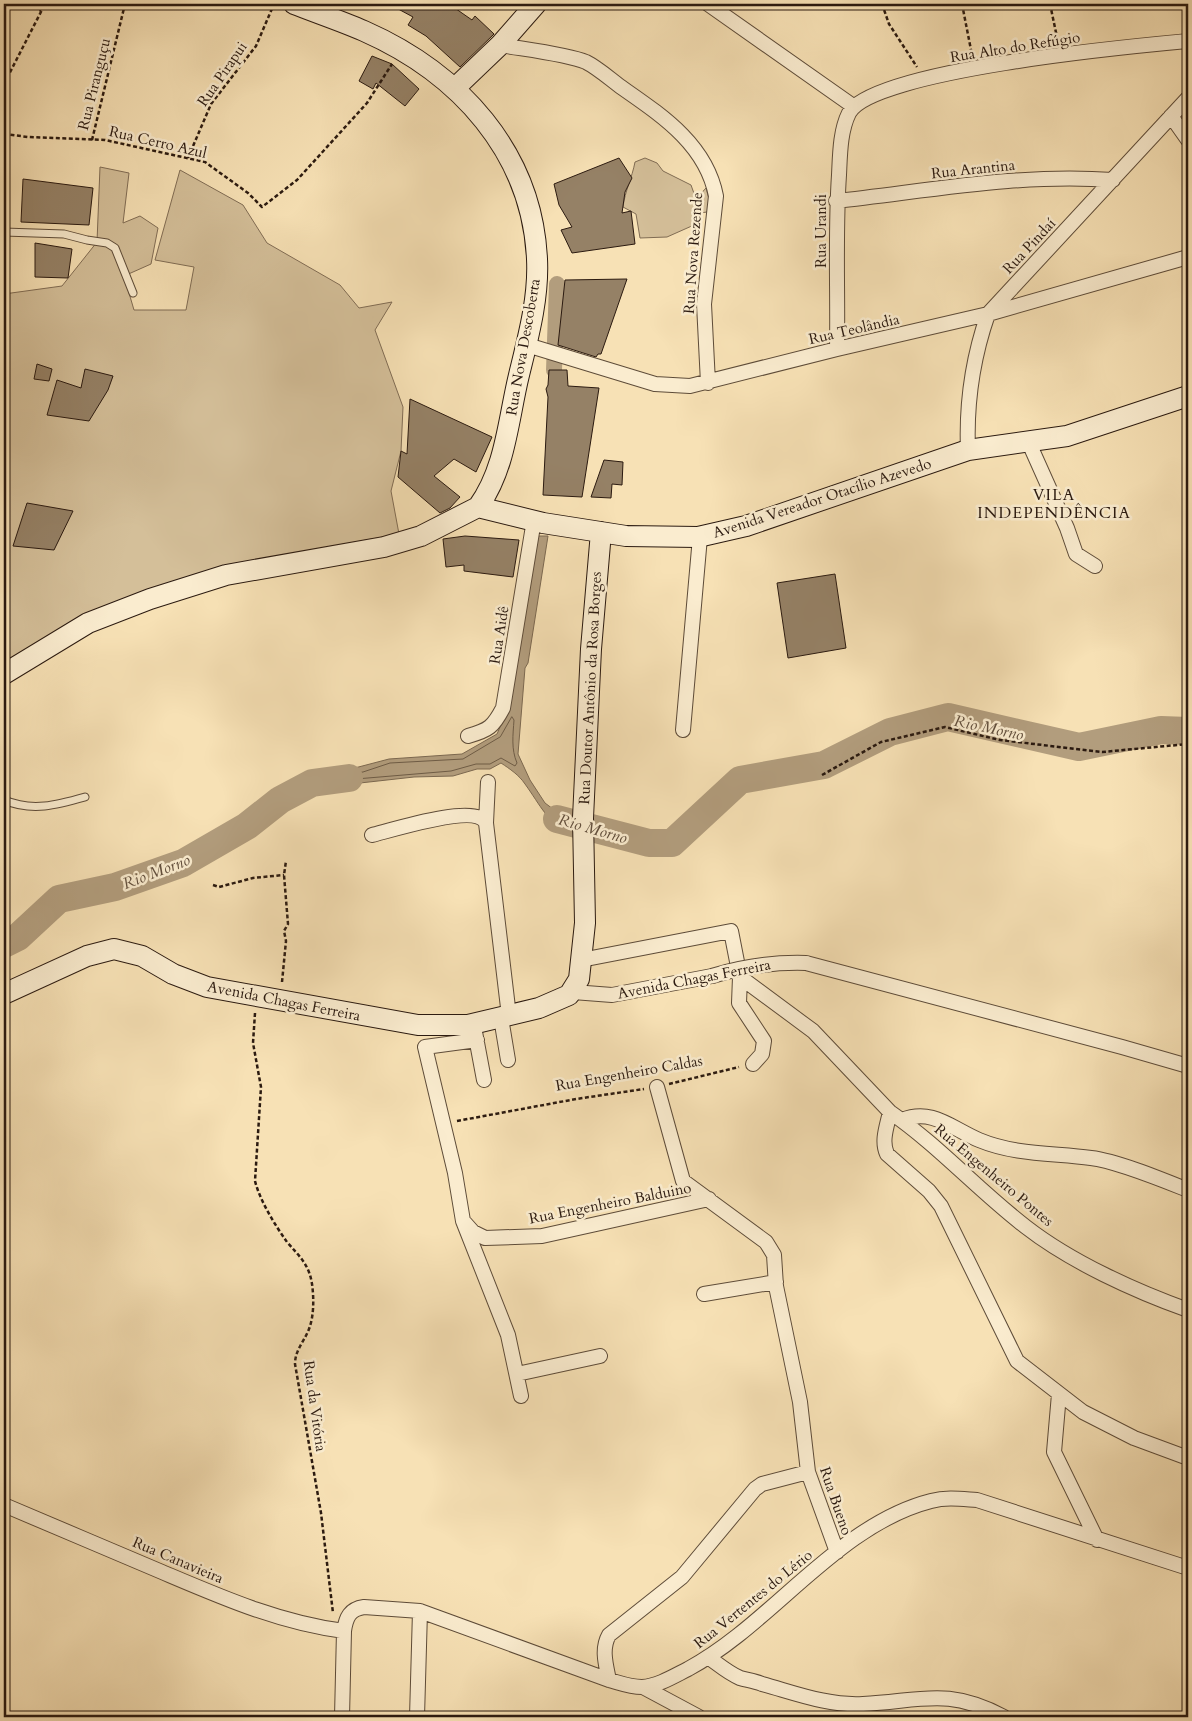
<svg xmlns="http://www.w3.org/2000/svg" width="1192" height="1721" font-family="Cardo,serif">
<rect width="100%" height="100%" fill="#f7e1b5"/>
<filter id="stains"><feTurbulence type="fractalNoise" baseFrequency=".004" numOctaves="4"/><feColorMatrix values="0 0 0 0 .2 0 0 0 0 .09 0 0 0 0 .02 0 0 0 .5 -.17"/></filter>
<radialGradient id="worn" r=".72"><stop offset=".6" stop-color="#630" stop-opacity="0"/><stop offset="1" stop-color="#630" stop-opacity=".3"/></radialGradient>
<path fill="#d4bf99" stroke="#806c54" d="M645,158L657,163L663,171L691,185L696,199L706,188L710,203L707,212L700,213L694,225L667,237L640,238L636,214L623,207C625,191 632,178 635,162Z
M100,167L129,173L123,223L140,216L158,228L151,264L124,276L134,310H186L194,267L155,260L180,170L243,205L267,243L340,285L359,308L392,302L375,330L403,407L401,451L391,491L399,534L230,565L4,667V294L62,286L97,242Z"/>
<path fill="#b29d7d" stroke="#7c6951" d="M538,536H548L528,663L525,668L518,754L530,780L545,803L557,812L575,819L573,835C547,823 541,806 525,784C519,775 510,769 501,763L490,769H477L453,776L414,777L315,788L309,780L389,759L462,754L497,734L507,711Z"/>
<g fill="none" stroke-linecap="round" stroke-linejoin="round">
<path stroke="#6e5c46" stroke-width="1" d="M512,717L514,720C513,735 511,749 517,763L515,766L501,758L490,764H476L451,771L344,780L341,778L346,774L363,772L390,763L463,759L500,737Z"/>
<path stroke="#b29d7d" stroke-width="16" d="M554,370L557,284"/>
<path stroke="#b29d7d" stroke-width="28" d="M557,819L649,843H672L740,780L824,765L890,732L948,717L1079,747L1161,730L1188,731
M4,944L18,937L59,899L115,887L183,863L247,826L280,800L312,783L349,778"/>
</g>
<path fill="#958166" stroke="#2b1a10" d="M389,4H449L472,20L475,16L494,34L460,67L426,36L408,25L413,17Z
M372,56L392,64L419,89L405,106L376,83L373,89L359,81Z
M619,158L632,178L625,192L622,213L631,211L635,244L572,253L561,230L572,227L559,205L554,184Z
M23,179L93,188L89,225L21,222Z
M35,243L72,249L68,278L35,277Z
M627,279L601,354H598L596,357L558,345L565,280Z
M37,364L52,369L49,381L34,379Z
M85,369L113,376L108,390L89,421L47,415L57,380L81,388Z
M549,370H567L568,386L599,388L582,497L543,495L548,397L546,389L548,385Z
M410,399L492,437L476,472L454,459L434,476L460,497L450,508L440,513L398,477L401,451L407,454Z
M604,460L623,462L622,485L612,484L611,498L591,497Z
M27,503L73,511L54,550L13,546Z
M465,536L519,540L513,577L464,571V565L446,567L443,539Z
M835,574L846,648L788,658L777,583Z"/>
<g fill="none" stroke-linecap="round" stroke-linejoin="round">
<defs>
<path id="lane" d="M4,232L64,234L87,240L107,243L115,248L133,293
M4,800C32,812 57,805 85,797"/>
<path id="street" d="M708,4L853,106
M500,45C522,49 567,54 586,62C598,68 610,79 621,87C661,115 706,144 716,196L704,304L708,383
M1171,116L1188,140
M836,201C928,191 1020,173 1113,180
M527,345L655,384L690,386L837,349L988,314L1188,257
M837,349C838,291 835,233 839,175C840,155 840,131 849,113C872,70 1134,46 1188,41
M1029,443L1067,528L1076,554L1095,566
M968,450C966,402 972,360 988,314L1188,98
M683,730L700,537
M468,736C489,730 493,727 503,708L534,520
M488,782L486,823L509,1016
M372,835C392,830 476,803 486,823
M581,960L731,931L740,977L739,1003L764,1041L762,1054L753,1064
M806,963L1122,1047L1188,1066
M740,977L813,1031L890,1112C887,1126 881,1141 887,1154L929,1191L941,1206L1017,1361L1083,1412L1134,1438L1188,1458
M573,992L612,995L712,976
M501,1018L508,1060
M475,1032L484,1080
M477,1040L425,1047L455,1173L463,1221L508,1335L521,1396
M657,1087L683,1181L766,1242L774,1255L776,1286L800,1402L808,1472L837,1552
M890,1112C939,1146 979,1191 1026,1227C1071,1262 1135,1291 1188,1310
M902,1120C932,1108 951,1128 979,1140C1015,1155 1053,1153 1091,1158C1117,1161 1163,1180 1188,1190
M465,1223L473,1232L485,1238L542,1236L709,1199
M704,1294L776,1282
M517,1374L600,1356
M1059,1394L1054,1452L1097,1540
M4,1505C57,1527 109,1550 162,1572C221,1597 280,1623 344,1631
M708,1657C718,1664 728,1673 740,1678C747,1680 755,1681 762,1684C795,1693 828,1706 863,1704C922,1701 947,1687 1004,1717
M609,1680C606,1665 601,1649 609,1635L682,1577L755,1489L762,1484L808,1472
M643,1687L699,1717
M342,1717L344,1631C346,1617 350,1609 364,1607L420,1611L609,1680C620,1683 630,1687 642,1687C658,1686 674,1676 688,1669C772,1624 837,1525 931,1501C947,1497 961,1499 977,1500L1188,1568
M417,1717L420,1611"/>
<path id="secondary" d="M294,4C317,13 341,21 364,31C459,73 532,152 537,259C539,298 528,338 519,375C508,420 506,468 478,507
M455,88L500,45L536,4
M4,674L88,623L150,599L226,575L384,547L421,536L478,507L543,523L626,536L698,537L746,526L968,450L1067,436L1188,396
M4,994L87,956L114,949L142,956L173,974L207,987L418,1025H468L539,1008L569,995L579,979L585,923L583,818L591,649L601,532"/>
</defs>
<use href="#lane" stroke="#5e4c39" stroke-width="9"/>
<use href="#street" stroke="#5e4c39" stroke-width="16"/>
<use href="#secondary" stroke="#2b1a10" stroke-width="22"/>
<path stroke="#2b1a10" stroke-width="2.5" stroke-dasharray="4 2.5" stroke-linecap="butt" d="M28,4L41,11
M882,4L889,24L917,67
M962,4L972,55
M1050,4L1058,42
M4,84L45,4
M4,134L28,137L105,140L205,162L248,193L262,207L297,180L367,103L392,64
M92,140L125,4
M188,158L211,104L256,46L274,4
M822,775L881,742L945,727L1000,740L1102,752L1188,744
M213,885L219,887L253,878L284,875
M282,982L286,941L284,931L288,924L284,875L286,861
M255,1013L253,1043L261,1087L255,1181C260,1201 275,1225 287,1242C299,1256 309,1264 312,1284C314,1298 314,1316 309,1329C304,1342 295,1350 295,1364L321,1513L333,1613
M669,1084L739,1067
M457,1121L576,1099L644,1089"/>
<use href="#lane" stroke="#faeccf" stroke-width="7"/>
<use href="#street" stroke="#faeccf" stroke-width="14"/>
<use href="#secondary" stroke="#faeccf" stroke-width="20"/>
<defs>
<path id="street-bridge" d="M712,976C744,966 773,962 806,963"/>
</defs>
<use href="#street-bridge" stroke="#5e4c39" stroke-width="16" stroke-linecap="butt"/>
<use href="#street-bridge" stroke="#faeccf" stroke-width="14"/>
</g>
<g text-anchor="middle" stroke-width="5" stroke-linejoin="round" paint-order="stroke">
<g font-size="15" fill="#2b1a10" stroke="#faeccf">
<text transform="translate(1015 47) rotate(-9)" y="5">Rua Alto do Refúgio</text>
<text transform="translate(222 74) rotate(-55)" y="5">Rua Pirapui</text>
<text transform="translate(94 84) rotate(-76)" y="5">Rua Piranguçu</text>
<text transform="translate(158 142) rotate(13)" y="5">Rua Cerro Azul</text>
<text transform="translate(973 169) rotate(-6)" y="5">Rua Arantina</text>
<text transform="translate(821 231) rotate(-90)" y="5">Rua Urandi</text>
<text transform="translate(1029 246) rotate(-47)" y="5">Rua Pindaí</text>
<text transform="translate(693 253) rotate(-86)" y="5">Rua Nova Rezende</text>
<text transform="translate(854 329) rotate(-13)" y="5">Rua Teolândia</text>
<text transform="translate(523 347) rotate(-80)" y="5">Rua Nova Descoberta</text>
<text transform="translate(822 498) rotate(-18)" y="5">Avenida Vereador Otacílio Azevedo</text>
<text transform="translate(499 635) rotate(-81)" y="5">Rua Aidê</text>
<text transform="translate(590 688) rotate(-87)" y="5">Rua Doutor Antônio da Rosa Borges</text>
<text transform="translate(694 979) rotate(-11)" y="5">Avenida Chagas Ferreira</text>
<text transform="translate(284 1001) rotate(11)" y="5">Avenida Chagas Ferreira</text>
<text transform="translate(629 1073) rotate(-10)" y="5">Rua Engenheiro Caldas</text>
<text transform="translate(994 1175) rotate(40)" y="5">Rua Engenheiro Pontes</text>
<text transform="translate(610 1203) rotate(-11)" y="5">Rua Engenheiro Balduino</text>
<text transform="translate(315 1406) rotate(82)" y="5">Rua da Vitória</text>
<text transform="translate(836 1501) rotate(71)" y="5">Rua Bueno</text>
<text transform="translate(178 1560) rotate(23)" y="5">Rua Canavieira</text>
<text transform="translate(753 1599) rotate(-39)" y="5">Rua Vertentes do Lério</text>
</g>
<g font-size="16" letter-spacing="1" fill="#2b1a10" stroke="#faeccf">
<text x="1054" y="500">VILA<tspan x="1054" dy="18">INDEPENDÊNCIA</tspan></text>
</g>
<g font-size="16" font-style="italic" fill="#614e3c" stroke="#faeccf">
<text transform="translate(989 727) rotate(12)" y="6">Rio Morno</text>
<text transform="translate(593 828) rotate(16)" y="6">Rio Morno</text>
<text transform="translate(156 871) rotate(-21)" y="6">Rio Morno</text>
</g>
</g>
<rect width="1192" height="1721" fill="none" stroke="#f7e1b5" stroke-width="20"/>
<rect x="5" y="5" width="1182" height="1711" fill="none" stroke="#2b1a10" stroke-width="2.5"/>
<rect x="10" y="10" width="1172" height="1701" fill="none" stroke="#2b1a10"/>
<rect width="100%" height="100%" filter="url(#stains)"/>
<rect width="100%" height="100%" fill="url(#worn)"/>
</svg>
